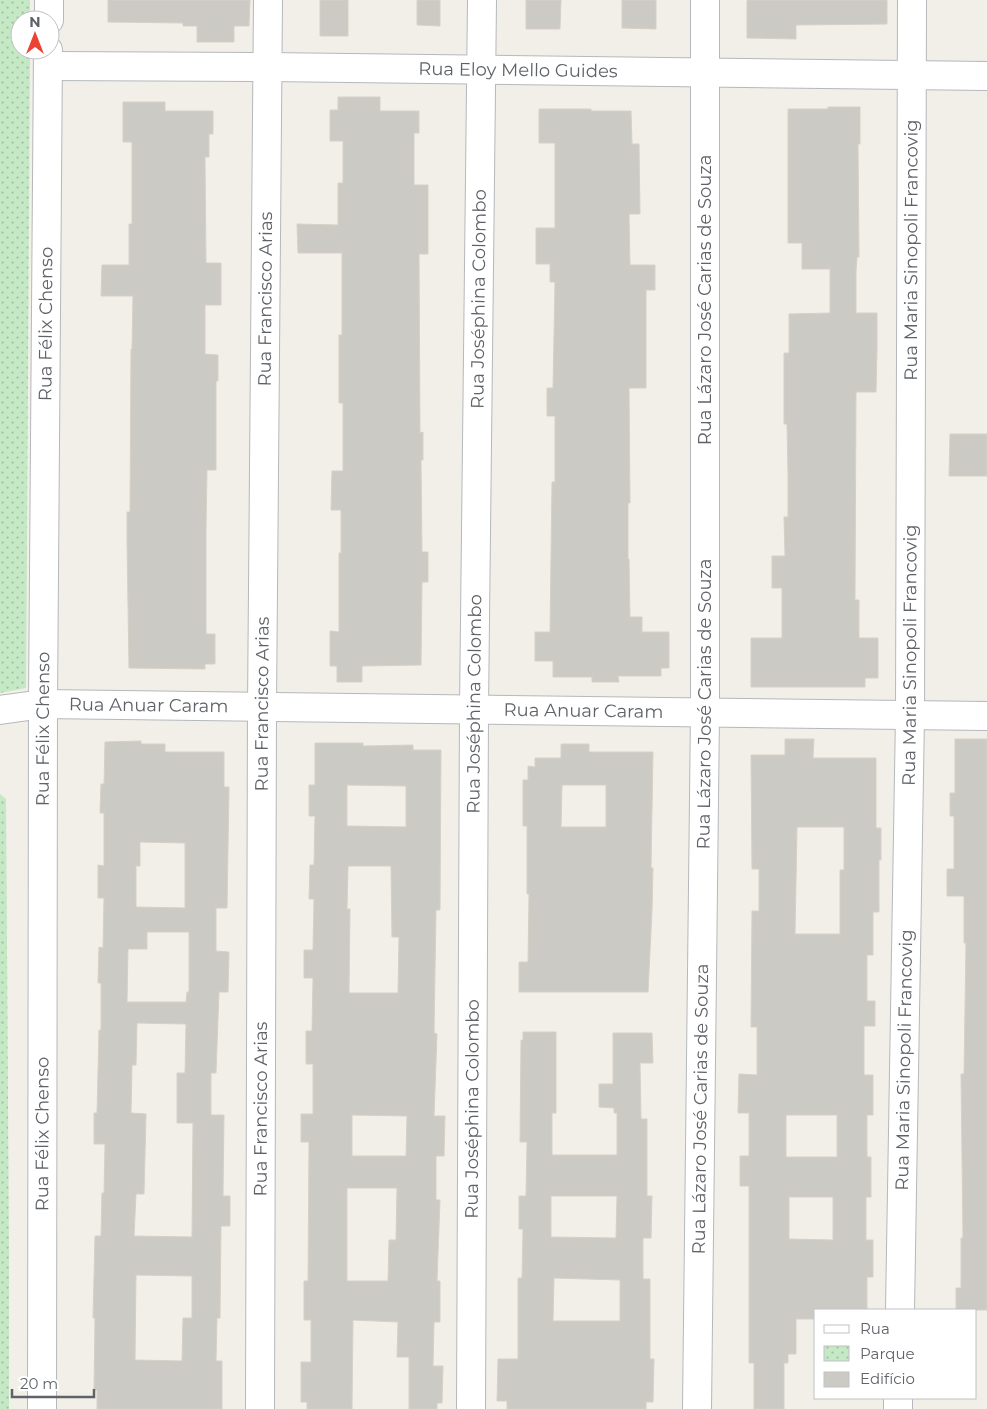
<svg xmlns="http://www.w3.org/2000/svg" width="987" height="1409" font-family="Montserrat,sans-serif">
<defs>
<pattern id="park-dots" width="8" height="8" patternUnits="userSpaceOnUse" patternTransform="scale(1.25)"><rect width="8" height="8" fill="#c5e8c5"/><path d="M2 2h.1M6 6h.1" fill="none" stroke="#a3c0a4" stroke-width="1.8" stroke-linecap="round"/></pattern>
</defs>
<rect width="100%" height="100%" fill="#f1efe8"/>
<path fill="url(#park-dots)" d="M0,0H30V20H20V50H30L26,688L0,693Z
M0,794L6,799L9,1253V1409H0Z"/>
<path fill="#cccac5" stroke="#d6d1c6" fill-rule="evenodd" d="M108,0H250L249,26H234V42H197V26H183V23L108,22Z
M320,0H348V36H320Z
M417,0H440V26L417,25Z
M526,0H561L560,29H526Z
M622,0H656V29L622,28Z
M747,0H887V24L796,25V39L747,38Z
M338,97H380V111H419V133H414V185H428V254H419L420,433L423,432V460H421L422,552H428V582H422L421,665L362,666V682H337V666H330V631L339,632V553H341V510H331L332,471H343V403H339V335H342V253H298L297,224L338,225V183H343V141H330V110H338Z
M123,102H165V111H213V134H209V157H205L206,263H221V305H205V354L218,355V381H216V470H207L206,529V634H215V664H205V669L129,668L127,542V512H130L131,349H132L133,296H101L102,265H129V224H132V142H123Z
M828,107H860V144H858L859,257H857L856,271V313H877V349L876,392H856L855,600H859V638H878V678H865V687H751V638H782V588H772V556H785L784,517H788V473L787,424H784V353H789V314L830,313V269H802V243H788V109H828Z
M539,109H591V111H631L632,144H639L640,214H629L630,265H655V290H646V388H629L630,503H628V559H629L630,617H642V632H669V668H661V676H618L619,682H592V677H553V661H535V632H550L552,482H555V416H547V388H553L555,282H550V264H536V228H555V143H539Z
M950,434H987V476H949Z
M785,739H814L813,758H876V828H881V860H879V912H873V955H867V1001H875V1026H864V1075H873V1115H867V1157H871V1197H866V1240H873V1277H867V1310H816V1319H796V1354H788V1363H784V1409H754V1363H749V1186H740V1156H749V1113H738L739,1074L757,1075V1027H751L752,911H759V869H752L751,755H785ZM797,827H844V870H840V934H795ZM786,1115H837V1157H786ZM789,1197H833V1240L789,1239Z
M955,739H987V1310H956V1288H961V1238H963L961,1074H964L966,943H964V896H947V869H954V816H950V793H955Z
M141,741V744H165V752H224V787H229L227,908H216V951L229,952L228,992H219L216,1073H211V1115H224L223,1196H230V1226H221L220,1318H217L216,1361H222V1409H97V1390H94L95,1318H93L95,1236H101L102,1193H104L105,1144H94V1113H97L99,1030H101V983H98L99,947L103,948L104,898H98V865L104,866V813H100L101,784H104L105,742ZM140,842L185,843V908L136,907V866H140ZM147,932H189V992H187L186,1002H127L128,949H147ZM137,1023L186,1024L185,1073H177V1123H193L192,1237L134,1236L136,1194H144L146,1114L131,1113L132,1065H136ZM136,1275L192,1276V1318H183L182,1361L135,1360Z
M315,743H363V746L413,745V750H441L440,910H436L434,1033L437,1034L434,1116H445L444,1156H436V1200H440L437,1281H440V1322H434L433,1366H443L442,1403H437V1409H409V1357H397L398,1322L353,1320L352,1409H307V1402H301V1362H311V1320H304V1281H308L309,1142H301V1114H313V1064H306V1031H312L313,978H304V950H313L314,899H309L310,865H314L315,816H309V785H315ZM347,785L406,786V827L347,826ZM348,866H391L392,937H399L398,993H349L350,909H347ZM352,1115L407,1116L406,1156H352ZM347,1188H397L396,1240H389L388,1281H347Z
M561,744H589V752H653L651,868H653L652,910L648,992H519V962H528L529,894H527V826H523V780H528V766L535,767V758H561ZM562,785H606V827H561Z
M523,1032H556V1113H552V1155H617V1113H614V1108L599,1107V1084H613V1033H652L653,1063H640L641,1119H647V1196H652L651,1238H643V1279H650V1359H654L653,1402H646V1409H507V1401H497L498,1359H518V1278H522L523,1229H519V1196H526L527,1142H520L521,1040H523ZM551,1196H617L616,1238L551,1237ZM554,1278L620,1280V1321H553Z"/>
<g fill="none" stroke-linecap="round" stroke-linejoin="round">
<defs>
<g id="minor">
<path d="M49,20V0"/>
<path id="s1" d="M48,66L268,67L987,76"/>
<path id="s2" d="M0,710L43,704L987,716"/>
<path id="s3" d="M900,1310L910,715L912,0"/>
<path id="s4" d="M42,1409L43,704L48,50"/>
<path id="s5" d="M260,1409L262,707L268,0"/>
<path id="s6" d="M471,1409L474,709L482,0"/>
<path id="s7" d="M697,1409L705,712V0"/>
<path d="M898,1409V1398"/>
</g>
</defs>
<use href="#minor" stroke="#b5b8bc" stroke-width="30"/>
<use href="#minor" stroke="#fff" stroke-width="28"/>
</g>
<g text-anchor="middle" stroke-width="5" stroke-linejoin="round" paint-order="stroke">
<g font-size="18" fill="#5f6368" stroke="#fff">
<text dy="6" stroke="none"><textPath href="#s1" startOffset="470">Rua Eloy Mello Guides</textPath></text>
<text dy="6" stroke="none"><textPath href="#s3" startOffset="1060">Rua Maria Sinopoli Francovig</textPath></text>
<text dy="6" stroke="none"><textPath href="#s5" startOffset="1110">Rua Francisco Arias</textPath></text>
<text dy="6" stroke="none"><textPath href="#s6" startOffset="1110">Rua Joséphina Colombo</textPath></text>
<text transform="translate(705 300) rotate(-90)" y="6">Rua Lázaro José Carias de Souza</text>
<text dy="6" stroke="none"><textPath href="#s4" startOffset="1085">Rua Félix Chenso</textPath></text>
<text dy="6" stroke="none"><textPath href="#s3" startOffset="655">Rua Maria Sinopoli Francovig</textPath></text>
<text dy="6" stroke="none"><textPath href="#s5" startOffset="705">Rua Francisco Arias</textPath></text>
<text dy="6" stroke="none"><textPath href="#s6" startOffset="705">Rua Joséphina Colombo</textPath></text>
<text dy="6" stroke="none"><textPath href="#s7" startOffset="705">Rua Lázaro José Carias de Souza</textPath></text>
<text dy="6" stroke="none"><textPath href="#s2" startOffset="149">Rua Anuar Caram</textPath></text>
<text dy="6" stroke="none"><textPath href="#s2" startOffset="584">Rua Anuar Caram</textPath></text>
<text dy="6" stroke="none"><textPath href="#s4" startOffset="680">Rua Félix Chenso</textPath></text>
<text dy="6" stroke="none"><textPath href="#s3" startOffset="250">Rua Maria Sinopoli Francovig</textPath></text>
<text dy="6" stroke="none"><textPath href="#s5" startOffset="300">Rua Francisco Arias</textPath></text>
<text dy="6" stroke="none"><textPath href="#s6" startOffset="300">Rua Joséphina Colombo</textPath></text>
<text dy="6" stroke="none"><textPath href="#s7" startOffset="300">Rua Lázaro José Carias de Souza</textPath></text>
<text dy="6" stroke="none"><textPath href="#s4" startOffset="275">Rua Félix Chenso</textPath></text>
</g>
</g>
<rect x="814" y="1309" width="162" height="90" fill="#ffffff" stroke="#bfc1c3"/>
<rect x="824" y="1325" width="25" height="8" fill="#ffffff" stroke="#bfc1c3"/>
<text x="860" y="1334" font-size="15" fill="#5f6368">Rua</text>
<rect x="824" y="1346" width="25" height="15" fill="url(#park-dots)" stroke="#bfc1c3"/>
<text x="860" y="1359" font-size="15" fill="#5f6368">Parque</text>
<rect x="824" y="1372" width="25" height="15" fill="#cccac5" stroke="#bfc1c3"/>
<text x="860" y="1384" font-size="15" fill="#5f6368">Edifício</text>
<g transform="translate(35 35)"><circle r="24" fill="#ffffff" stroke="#bfc1c3"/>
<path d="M0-4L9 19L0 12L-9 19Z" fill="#ea4335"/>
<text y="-8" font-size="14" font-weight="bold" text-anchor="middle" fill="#5f6368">N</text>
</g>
<path d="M12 1389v8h82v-8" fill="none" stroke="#5f6368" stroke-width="2.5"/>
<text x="20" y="1389" font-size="15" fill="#5f6368" stroke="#ffffff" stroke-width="4" paint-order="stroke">20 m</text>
</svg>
